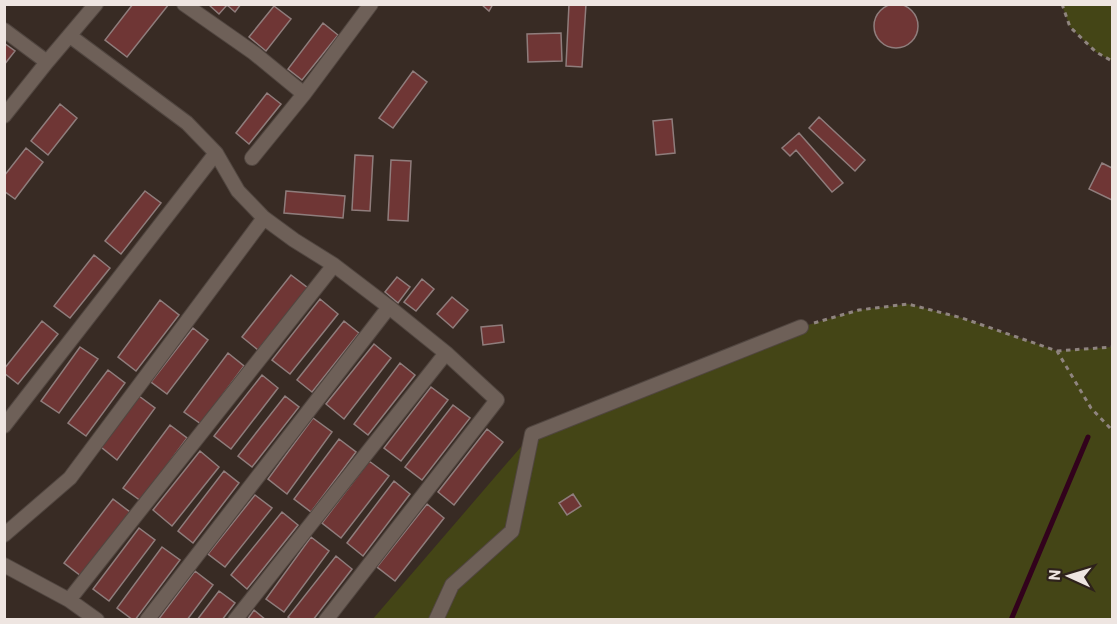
<svg xmlns="http://www.w3.org/2000/svg" width="1117" height="624" font-family="Barlow,sans-serif">
<rect width="100%" height="100%" fill="#382b24"/>
<path fill="#444516" d="M1062,5H1112V61L1096,52L1070,27Z
M908,304L962,318L1057,351L1112,347V619L372,620L532,434L801,327L859,310Z"/>
<g fill="none" stroke-linecap="round" stroke-linejoin="round">
<path stroke="#32021c" stroke-width="5" d="M1011,620L1088,437"/>
</g>
<path fill="#6f3635" stroke="#8f7d7c" stroke-width="1.5" d="M874 26a22 22 0 1 1 44 0a22 22 0 1 1-44 0Z
M133,4H169L127,57L105,40Z
M208,4H241L235,12L227,5L219,14Z
M481,4H493L489,11Z
M569,4H586L582,67L566,66Z
M274,6L291,19L266,51L249,37Z
M323,23L338,35L302,80L288,69Z
M561,33L562,61L528,62L527,34Z
M4,43L15,51L4,65Z
M413,71L427,82L393,128L379,118Z
M267,93L281,104L249,144L236,133Z
M60,104L77,118L48,155L31,141Z
M819,117L865,160L855,171L809,128Z
M672,119L675,153L656,155L653,121Z
M799,133L843,183L832,192L796,150L790,156L782,148Z
M26,148L43,162L15,199L4,191V176Z
M355,155L373,156L370,211L352,210Z
M391,160L411,161L408,221L388,220Z
M1102,163L1112,168V200L1089,189Z
M145,191L161,203L121,254L105,241Z
M286,191L345,196L343,218L284,213Z
M94,255L110,268L70,318L54,306Z
M291,275L308,288L258,350L242,337Z
M397,277L410,287L398,303L385,292Z
M422,279L434,289L416,311L404,302Z
M452,297L468,310L453,328L437,314Z
M320,299L338,314L290,374L272,360Z
M160,300L179,315L136,371L118,357Z
M42,321L58,334L18,384L4,373V369Z
M344,321L359,333L312,392L297,380Z
M502,325L504,342L483,345L481,327Z
M193,328L208,340L167,394L151,382Z
M374,344L391,358L344,419L326,404Z
M80,347L98,359L59,413L41,401Z
M228,353L244,366L201,424L184,412Z
M400,363L415,375L368,435L354,424Z
M108,370L125,383L86,436L68,423Z
M262,375L278,388L231,449L214,436Z
M431,387L448,400L401,461L384,448Z
M139,396L155,408L117,460L101,447Z
M285,396L299,407L252,467L238,456Z
M453,405L470,418L422,480L405,467Z
M313,418L332,432L287,494L268,479Z
M170,425L187,438L141,501L123,488Z
M487,429L503,442L454,505L438,492Z
M339,439L356,452L311,512L294,499Z
M200,451L219,467L172,526L153,510Z
M369,461L389,476L341,538L322,523Z
M224,471L239,483L193,543L178,531Z
M394,481L410,494L363,556L347,543Z
M573,494L581,506L567,515L559,503Z
M255,495L272,508L225,567L208,554Z
M113,499L130,512L81,576L64,563Z
M427,504L444,518L395,581L377,567Z
M282,512L298,525L247,589L231,575Z
M139,528L155,540L109,601L93,589Z
M311,537L329,551L284,612L266,599Z
M162,547L180,560L135,620H133L117,608Z
M336,556L352,569L313,620H292L288,617Z
M195,571L213,585L187,620H158Z
M219,591L235,603L222,620H197Z
M254,610L266,620H247Z"/>
<g fill="none" stroke-linecap="round" stroke-linejoin="round">
<defs>
<path id="minor" d="M184,4L254,53L304,94
M4,30L47,62
M70,36L187,123L216,153L238,191L264,218L294,240L334,265L389,307L446,353L497,400L326,620
M4,116L47,62L96,4
M252,158L304,94L371,4
M4,426L216,153
M4,535L70,478L264,218
M4,565L69,600L97,620
M69,600L334,265
M147,620L389,307
M235,620L446,353
M436,620L452,585L512,531L532,434L801,327"/>
</defs>
<use href="#minor" stroke="#514640" stroke-width="16"/>
<path stroke="#8f847f" stroke-width="3" stroke-dasharray="4.5 4.5" stroke-linecap="butt" d="M1062,4L1070,27L1096,52L1112,61
M814,323L859,310L908,304L962,318L1057,351L1091,408L1112,430
M1057,351L1112,347"/>
<use href="#minor" stroke="#6e6058" stroke-width="14"/>
</g>
<rect width="1117" height="624" fill="none" stroke="#eee5e1" stroke-width="12"/>
<g transform="translate(1069 576) rotate(274)" stroke="#2e221b" stroke-width="4.5" paint-order="stroke">
<path d="M0-4.5L10 22L0 15L-10 22Z" fill="#eee5e1"/>
<text y="-9" font-size="16" font-weight="bold" text-anchor="middle" fill="#eee5e1">N</text>
</g>
</svg>
